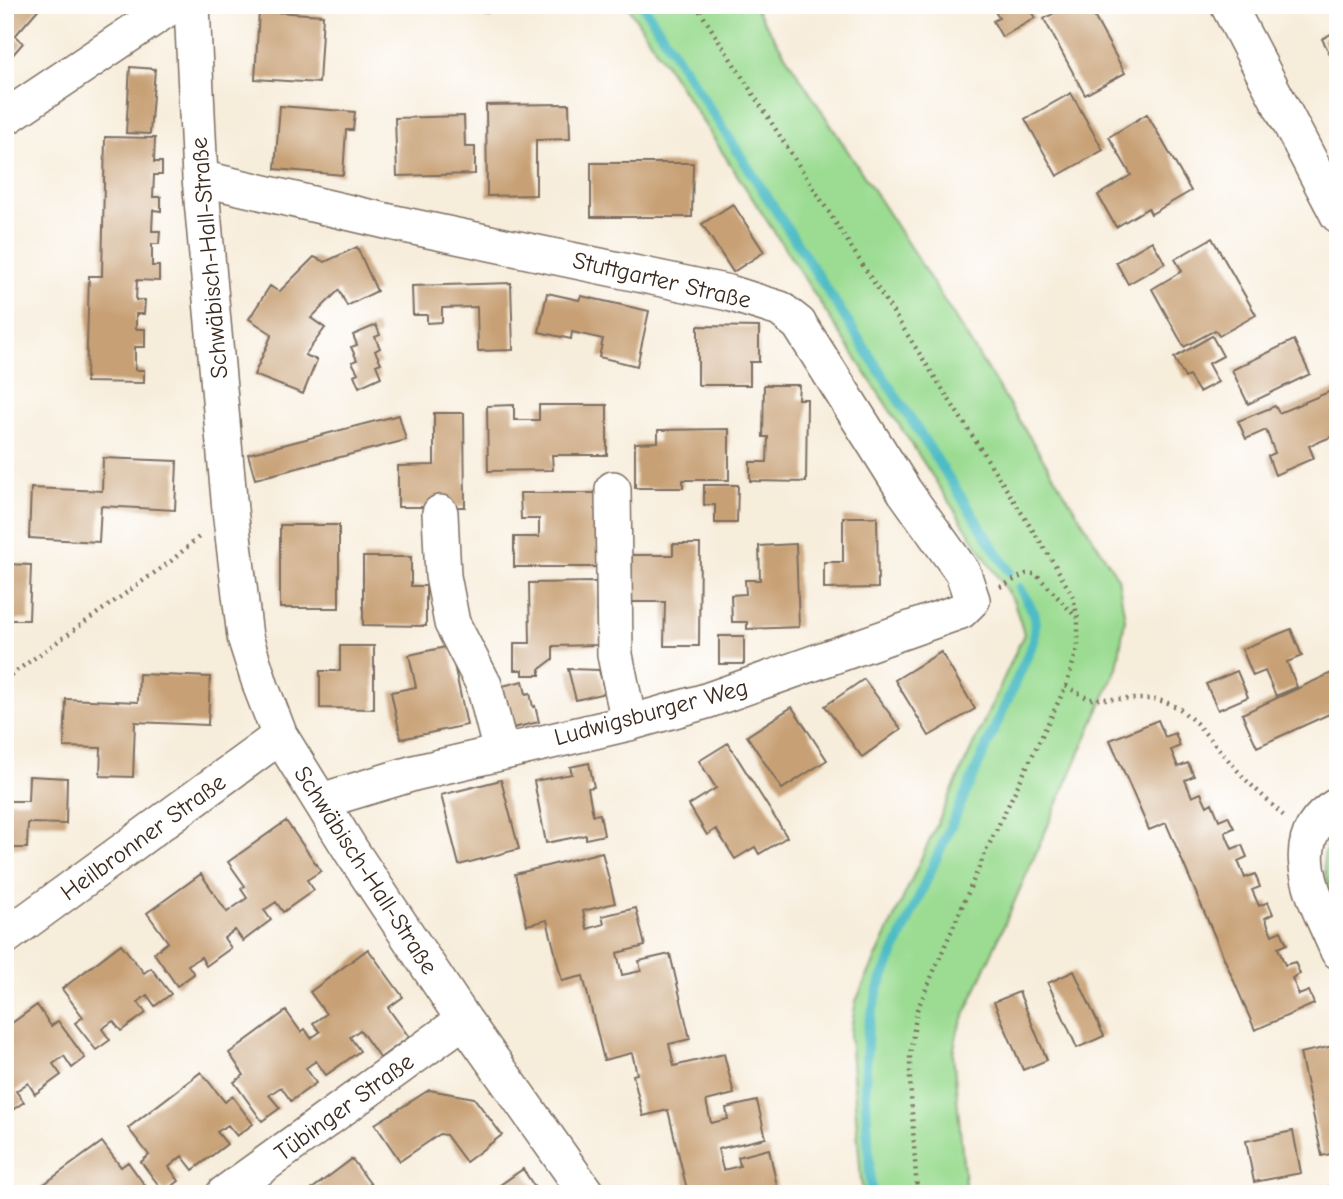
<svg xmlns="http://www.w3.org/2000/svg" width="1343" height="1199" font-family="'Comic Neue',sans-serif">
<rect width="100%" height="100%" fill="#fff"/>
<filter id="ink" filterUnits="userSpaceOnUse"><feTurbulence type="fractalNoise" baseFrequency=".0143" numOctaves="2"/><feDisplacementMap in="SourceGraphic" scale="14" xChannelSelector="R" yChannelSelector="G"/><feConvolveMatrix kernelMatrix="1 2 1 2 8 2 1 2 1" color-interpolation-filters="sRGB"/></filter>
<filter id="wash" filterUnits="userSpaceOnUse"><feTurbulence type="fractalNoise" baseFrequency=".00686" numOctaves="4" result="noise"/><feDisplacementMap in="SourceGraphic" scale="28" xChannelSelector="R" yChannelSelector="G"/><feGaussianBlur stdDeviation="1.57" result="paint"/><feColorMatrix in="noise" values="0 0 0 0 0 0 0 0 0 0 0 0 0 0 0 0 0 1.4 0 .05"/><feComposite in="paint" operator="in"/></filter>
<g filter="url(#wash)">
<rect width="100%" height="100%" fill="#f7eddb"/>
<path fill="#9bdc92" stroke="#6b8358" stroke-width="2" d="M627,5H753L919,261L1118,578L1125,619L1117,668L958,1030L953,1053L966,1194H862L850,1035L856,1001L1024,634L1014,602Z
M1338,829V907C1325,875 1313,859 1338,829Z"/>
<g fill="none" stroke-linecap="round" stroke-linejoin="round">
<path stroke="#4ebcc4" stroke-width="10" d="M643,5L1009,571
M871,1194L865,1084L868,1028L879,986L1034,641L1035,615L1020,588"/>
</g>
<g id="blocks">
<path fill="#c8a074" d="M5,5H42L15,36L23,43L10,58L5,53Z
M447,5H515L514,13L447,10Z
M991,5H1027L1035,18L1002,37L993,21L999,18Z
M1068,5H1088L1125,73L1085,95L1044,19Z
M259,11L323,15L319,83L255,79Z
M1338,30V69L1322,39Z
M130,67L155,69L150,134L126,133Z
M1071,93L1103,150L1057,176L1025,119Z
M569,104L570,139L536,140V195L487,196L486,105Z
M280,106L355,112L353,130H346L343,175L275,169Z
M1147,114L1191,191L1151,214L1148,208L1116,227L1098,195L1131,175L1109,137Z
M464,116L465,147H475V174L397,176L395,118Z
M105,137L155,138L154,162H162V175H154L153,197H161V211L153,210L152,231H160L159,244H152V266H159V281L137,280L136,300H145L144,314H136V329H145V347H135V370H144V383L86,382L89,276H102Z
M591,163H693L692,217H591Z
M733,204L764,252L733,272L702,224Z
M1212,238L1256,315L1219,336L1215,330L1184,347L1152,289L1182,271L1175,259Z
M1152,241L1165,263L1128,284L1116,262Z
M357,247L377,291L347,306L339,290L311,318L325,328L305,355L317,360L303,394L254,375L272,334L249,319L270,286L279,292L314,257L325,262Z
M511,283L513,350L478,351L477,307L442,308V322L427,323V315H413L412,286Z
M547,293L579,300L581,296L649,311L637,366L599,357L603,339L572,332L571,339L539,332Z
M376,325L380,335L375,337L380,348L375,351L381,363L376,365L381,377L359,387L354,375L358,373L352,362L357,360L351,347L357,345L353,335Z
M698,326L759,327V362H750V385H698Z
M1212,336L1223,356L1208,364L1218,382L1199,392L1189,376L1185,378L1174,358Z
M1294,340L1310,374L1248,404L1232,370Z
M764,385H799L798,399H807L806,482L750,481V462H767L768,437H763Z
M1338,388V434L1309,446L1314,458L1275,475L1268,456L1275,453L1266,430L1246,439L1238,421L1275,406L1279,413Z
M514,405V420H539V405H607V455H552L553,470L488,471L487,406Z
M434,413H464L465,507H398V466L434,465Z
M399,415L406,440L255,479L248,454Z
M729,429V480H683V488H635V443L658,442V430Z
M103,458L177,461L175,510L101,506L99,542L29,538L31,488L102,491Z
M1338,461V479L1331,464Z
M704,485H738L737,523H715V505H704Z
M520,493H599L600,567H514V537H539V519H521Z
M843,517H877L878,588L824,589V562H843Z
M280,525H339V608H280Z
M673,544H700L699,646H664L665,602H631L632,555H673Z
M796,544L799,627L747,629V622H732L731,595L746,594L745,580H760L759,546Z
M363,557H411V586H426V626L363,625Z
M5,564L31,565L29,620H5Z
M596,582L597,645L553,646V659L540,669V675H523V670H514V643H530L529,583Z
M1291,629L1302,656L1287,662L1297,687L1276,696L1265,671L1253,676L1242,649Z
M719,636H744V664H719Z
M340,646H374V709L320,708V671H340Z
M450,646L467,725L401,739L391,692L416,687L409,655Z
M941,652L975,709L929,736L895,680Z
M568,669L599,670L605,693L576,700Z
M1338,670V710L1257,747L1242,714Z
M1237,671L1248,697L1218,710L1206,684Z
M139,674L210,677L208,725L135,722L133,777L100,776L101,748L64,747L66,699L138,702Z
M864,679L901,729L862,757L825,706Z
M523,681L526,694L530,693L533,707L535,706L539,722L513,728L494,688Z
M792,707L827,760L782,789L747,736Z
M1158,720L1165,737L1175,733L1180,746L1171,750L1178,767L1188,763L1194,776L1185,780L1192,797L1201,793L1207,806L1212,803L1219,820L1228,816L1234,828L1225,832L1232,849L1242,845L1247,857L1238,861L1245,878L1255,874L1260,887L1252,890L1259,906L1268,902L1273,914L1265,918L1272,935L1281,931L1287,944L1278,948L1285,965L1295,962L1300,974L1292,978L1299,995L1309,991L1314,1004L1255,1030L1166,823L1149,830L1110,740Z
M728,743L787,837L759,854L755,847L735,859L716,829L707,835L689,805L716,788L699,761Z
M589,763L594,787L588,788L593,815L600,814L604,835L586,839V835L546,843L534,781L572,774L570,767Z
M29,776L67,778L66,824L28,823L27,848H5V801H28Z
M501,780L519,849L459,865L441,795Z
M286,821L321,871L307,880L314,890L283,912L276,902L264,910L271,920L243,941L235,930L224,938L231,948L206,966L201,957L188,965L194,974L177,986L154,953L168,942L147,913L201,874L227,912L247,898L241,889L245,886L228,862Z
M602,852L615,903L583,911L587,929L604,924L602,916L636,908L645,946L617,953L622,975L641,971L639,961L670,954L690,1039L669,1044L674,1066L724,1054L734,1094L706,1101L711,1123L728,1119L726,1108L757,1101L766,1138L718,1149L723,1170L740,1166L738,1157L769,1149L777,1186L752,1192V1194H688L668,1110L643,1116L633,1075L637,1074L632,1053L604,1060L583,976L562,981L547,920L527,925L515,874Z
M121,944L144,973L151,968L171,994L155,1006L147,995L138,1002L146,1013L121,1031L113,1021L102,1029L110,1040L96,1050L75,1023L83,1017L62,989Z
M368,949L403,997L388,1008L409,1037L380,1058L360,1030L350,1037L360,1051L326,1075L316,1061L310,1065L306,1068L316,1083L291,1101L281,1087L269,1095L280,1108L262,1121L234,1082L244,1075L229,1053L286,1011L301,1032L305,1029L311,1038L320,1032L313,1023L326,1014L310,992Z
M1074,971L1104,1036L1077,1048L1048,983Z
M1019,992L1047,1060L1023,1070L994,1002Z
M37,1005L51,1026L58,1021L85,1058L72,1068L64,1056L53,1064L61,1075L35,1094L28,1083L16,1091L24,1102L5,1115V1028Z
M1338,1045V1152L1322,1156L1300,1053Z
M201,1072L225,1102L232,1096L253,1124L237,1136L228,1125L217,1132L227,1144L193,1170L182,1156L169,1167L179,1181L164,1192L141,1162L149,1155L128,1128Z
M429,1090L474,1098L502,1135L466,1162L446,1135L440,1134L400,1161L375,1124Z
M1293,1131L1301,1173L1254,1182L1246,1141Z
M102,1142L121,1167L128,1162L151,1194H44L40,1187Z
M352,1159L378,1194H316L312,1189Z
M523,1169L539,1194H487Z
M1338,1185V1194H1296V1192Z"/>
</g>
</g>
<g filter="url(#ink)">
<use href="#blocks" fill-opacity="0" stroke="#7d6e60" stroke-width="2"/>
<g fill="none" stroke-linecap="round" stroke-linejoin="round">
<defs>
<path id="minor" d="M192,5L200,178L230,510L245,637L261,687L280,736L352,852L464,1020L587,1194
M1228,5L1338,215
M5,118L173,5
M200,178L390,222L729,293L780,309L799,324L905,492L963,573L972,600L961,611L706,701L629,723L414,773L321,801
M613,489L615,655L629,723
M440,513L443,576L452,623L484,685L501,752
M1338,805C1278,840 1318,903 1338,951
M5,937L280,736
M224,1194L464,1020"/>
</defs>
<use href="#minor" stroke="#7d6e60" stroke-width="38"/>
<path stroke="#7d6e60" stroke-width="4.5" stroke-dasharray="2 5" stroke-linecap="butt" d="M696,5L1055,565L1073,597L1078,619V647L1066,686L987,849L917,1010L910,1055V1080L917,1194
M1000,587L1026,574H1036L1077,618
M5,679L171,561L200,536
M1066,686L1089,699H1153L1166,702L1180,709L1196,723L1245,779L1284,816"/>
<use href="#minor" stroke="#fff" stroke-width="35"/>
</g>
</g>
<g text-anchor="middle" stroke-width="6" stroke-linejoin="round" paint-order="stroke">
<g font-size="24" fill="#3b2a1e" stroke="#fff">
<text transform="translate(209 258) rotate(-95)" y="8">Schwäbisch-Hall-Straße</text>
<text transform="translate(662 280) rotate(13)" y="8">Stuttgarter Straße</text>
<text transform="translate(651 712) rotate(-15)" y="8">Ludwigsburger Weg</text>
<text transform="translate(143 837) rotate(-36)" y="8">Heilbronner Straße</text>
<text transform="translate(366 870) rotate(57)" y="8">Schwäbisch-Hall-Straße</text>
<text transform="translate(344 1107) rotate(-36)" y="8">Tübinger Straße</text>
</g>
</g>
<rect width="1343" height="1199" fill="none" stroke="#fff" stroke-width="28"/>
</svg>
